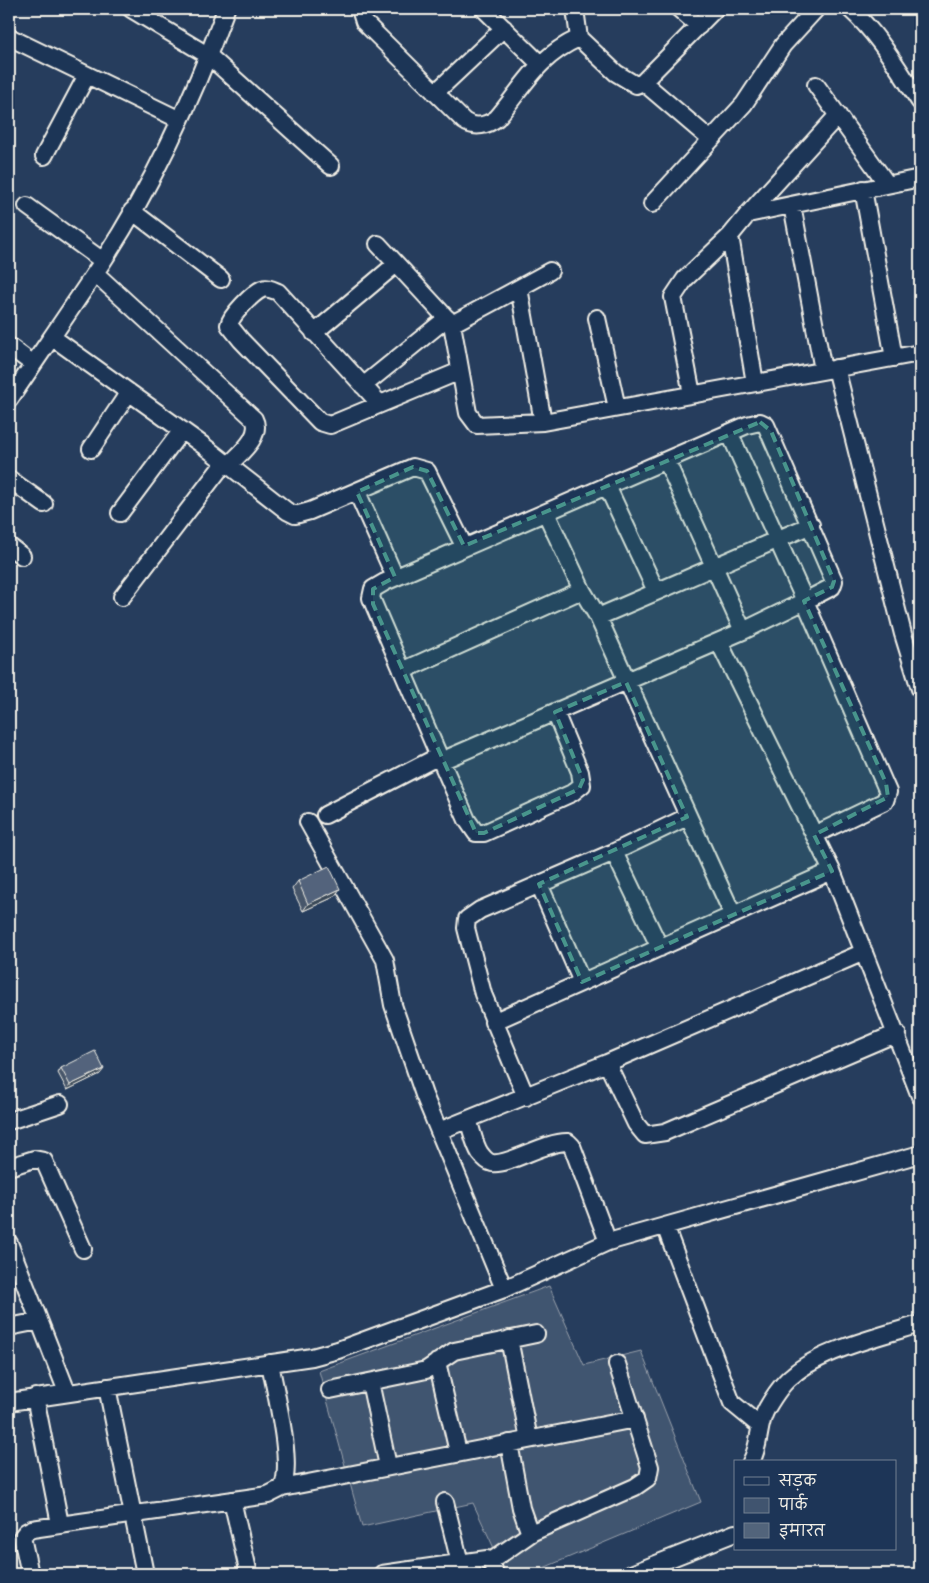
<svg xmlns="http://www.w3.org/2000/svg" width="929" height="1583" font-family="Delius,'Playpen Sans Deva',sans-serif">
<rect width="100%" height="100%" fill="#263d5d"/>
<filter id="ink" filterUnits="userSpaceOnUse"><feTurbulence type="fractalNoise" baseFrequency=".02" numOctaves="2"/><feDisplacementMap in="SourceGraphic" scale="10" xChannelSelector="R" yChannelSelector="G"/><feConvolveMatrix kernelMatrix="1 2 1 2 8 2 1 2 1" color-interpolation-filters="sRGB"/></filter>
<g filter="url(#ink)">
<path fill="#40546f" stroke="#9aa2ac" d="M549,1286L584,1365L641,1351L701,1502L529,1574H506L473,1503L362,1527L319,1371Z"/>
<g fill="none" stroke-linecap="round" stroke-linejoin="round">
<defs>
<path id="minor" d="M131,9L209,56L331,166
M360,9L364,22L373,31L464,121C475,129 488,125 497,118C525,85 537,57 579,38
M484,9L539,63
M575,9L579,38L616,73L636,85L643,82L715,9
M679,9L699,26
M850,9C879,35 898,69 920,102
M9,37L180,120
M643,82L711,140
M816,85L887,184
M435,93L504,28
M44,156L87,75
M863,189L894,358
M652,204L744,104L783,45L816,9
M792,205L823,370
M27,206L103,261
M132,211L221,279
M748,214L838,115
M378,244L452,324L468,413L477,425L543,422L920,353
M95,273L254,419C263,436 239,454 229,465
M597,318L617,408
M452,324L519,288
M314,333L396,264
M52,337L204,446L287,511L295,515L310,511L413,467L427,471L464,546
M9,346L33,364
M836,368L903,634L920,689
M755,383L730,236L748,214L920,178
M363,386L447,318
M692,394L673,297L685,279L730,236
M9,400C40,354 72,308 103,261C154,183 194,96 226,9
M380,404L278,292C273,290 268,287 262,289C253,293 231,315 229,325L241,340L320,422L330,425L460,371
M543,422L519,288L550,271
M730,434L805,601L743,631L441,761L371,598L373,589L385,582L747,425L760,422L766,425L834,581L832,587L805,601L888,792L885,801L814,835
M91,449L129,392
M667,462L743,631
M9,479L44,504
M607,486L656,591
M357,492L395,577
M120,513L182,430
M546,513L582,590L598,617L733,915
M9,546L22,556
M122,597L225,462
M598,617L811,525
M719,642L832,871L920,1096
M402,671L582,590
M441,761L467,820L476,833H484L572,793L582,785L580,772L555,712
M325,815L439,756
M308,822L385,960L393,1005L424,1095L504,1289
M614,852L660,948
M539,884L582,982
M493,1022L832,871
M607,1063L636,1124L645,1135L665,1132L897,1033
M526,1097L483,994L466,928L467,919L480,910L614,852L687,817
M468,1120C472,1130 474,1144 480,1153C483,1157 487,1162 492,1163C509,1166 545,1141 568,1142L572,1146L608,1242
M9,1121L60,1104
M439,1131L607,1063L864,952
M9,1167L34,1159L44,1161L83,1249
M665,1226L732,1403L760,1426
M9,1243L67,1392
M9,1327L39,1321
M509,1339L529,1439
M437,1362L458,1452
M370,1382L388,1466
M107,1387L145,1574
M330,1390L417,1372L426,1370L454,1351L536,1334
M35,1397L60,1524
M9,1402L312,1357L338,1350L504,1289L608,1242L920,1154
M509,1443L521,1508L530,1534
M751,1462C761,1444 757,1425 767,1408C774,1396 782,1383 793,1375C821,1350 884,1335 920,1324
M282,1488L635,1419
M232,1500L249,1574
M445,1502L460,1563
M491,1561L533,1532L635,1487L648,1478L650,1467L617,1364
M30,1574L22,1537L26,1532L32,1529L268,1495L282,1488C294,1465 275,1391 270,1363
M382,1574L487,1559L492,1563L495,1574
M631,1574L735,1533"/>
</defs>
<use href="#minor" stroke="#f4f1e8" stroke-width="20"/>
<use href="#minor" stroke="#1d3557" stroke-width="16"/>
</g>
<path fill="#47566a" stroke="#f4f1e8" d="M298,881L334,897L303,911L292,889Z
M61,1068L100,1074L67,1090L58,1073Z"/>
<path fill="#394656" stroke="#f4f1e8" d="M340,889L334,897L303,911L308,904Z
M104,1069L100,1074L67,1090L70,1085Z"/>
<path fill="#52647b" stroke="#f4f1e8" d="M329,866L340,889L308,904L298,881Z
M95,1051L104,1069L70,1085L61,1068Z"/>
</g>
<path fill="#48958c" fill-opacity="0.2" stroke="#48958c" stroke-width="4" stroke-dasharray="10 6" stroke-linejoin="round" d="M760,422L771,431L834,581L832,587L804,601L886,783L888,797L814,835L832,871L582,982L539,884L687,817L626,682L555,712L583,780L579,789L484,833H476L373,604V589L395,577L357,492L413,467L427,471L464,546Z"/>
<rect width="929" height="1583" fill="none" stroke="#1d3557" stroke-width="30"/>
<rect x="15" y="15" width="899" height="1553" fill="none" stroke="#f4f1e8" stroke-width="2" filter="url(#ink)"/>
<rect x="734" y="1460" width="162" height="90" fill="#1d3557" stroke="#738091"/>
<rect x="744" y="1477" width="25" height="8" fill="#1d3557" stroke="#738091"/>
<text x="779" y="1486" font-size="15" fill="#f4f1e8">सड़क</text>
<rect x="744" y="1498" width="25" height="15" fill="#40546f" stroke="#738091"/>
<text x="779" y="1510" font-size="15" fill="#f4f1e8">पार्क</text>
<rect x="744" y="1523" width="25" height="15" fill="#52647b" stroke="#738091"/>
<text x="779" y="1536" font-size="15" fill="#f4f1e8">इमारत</text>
</svg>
